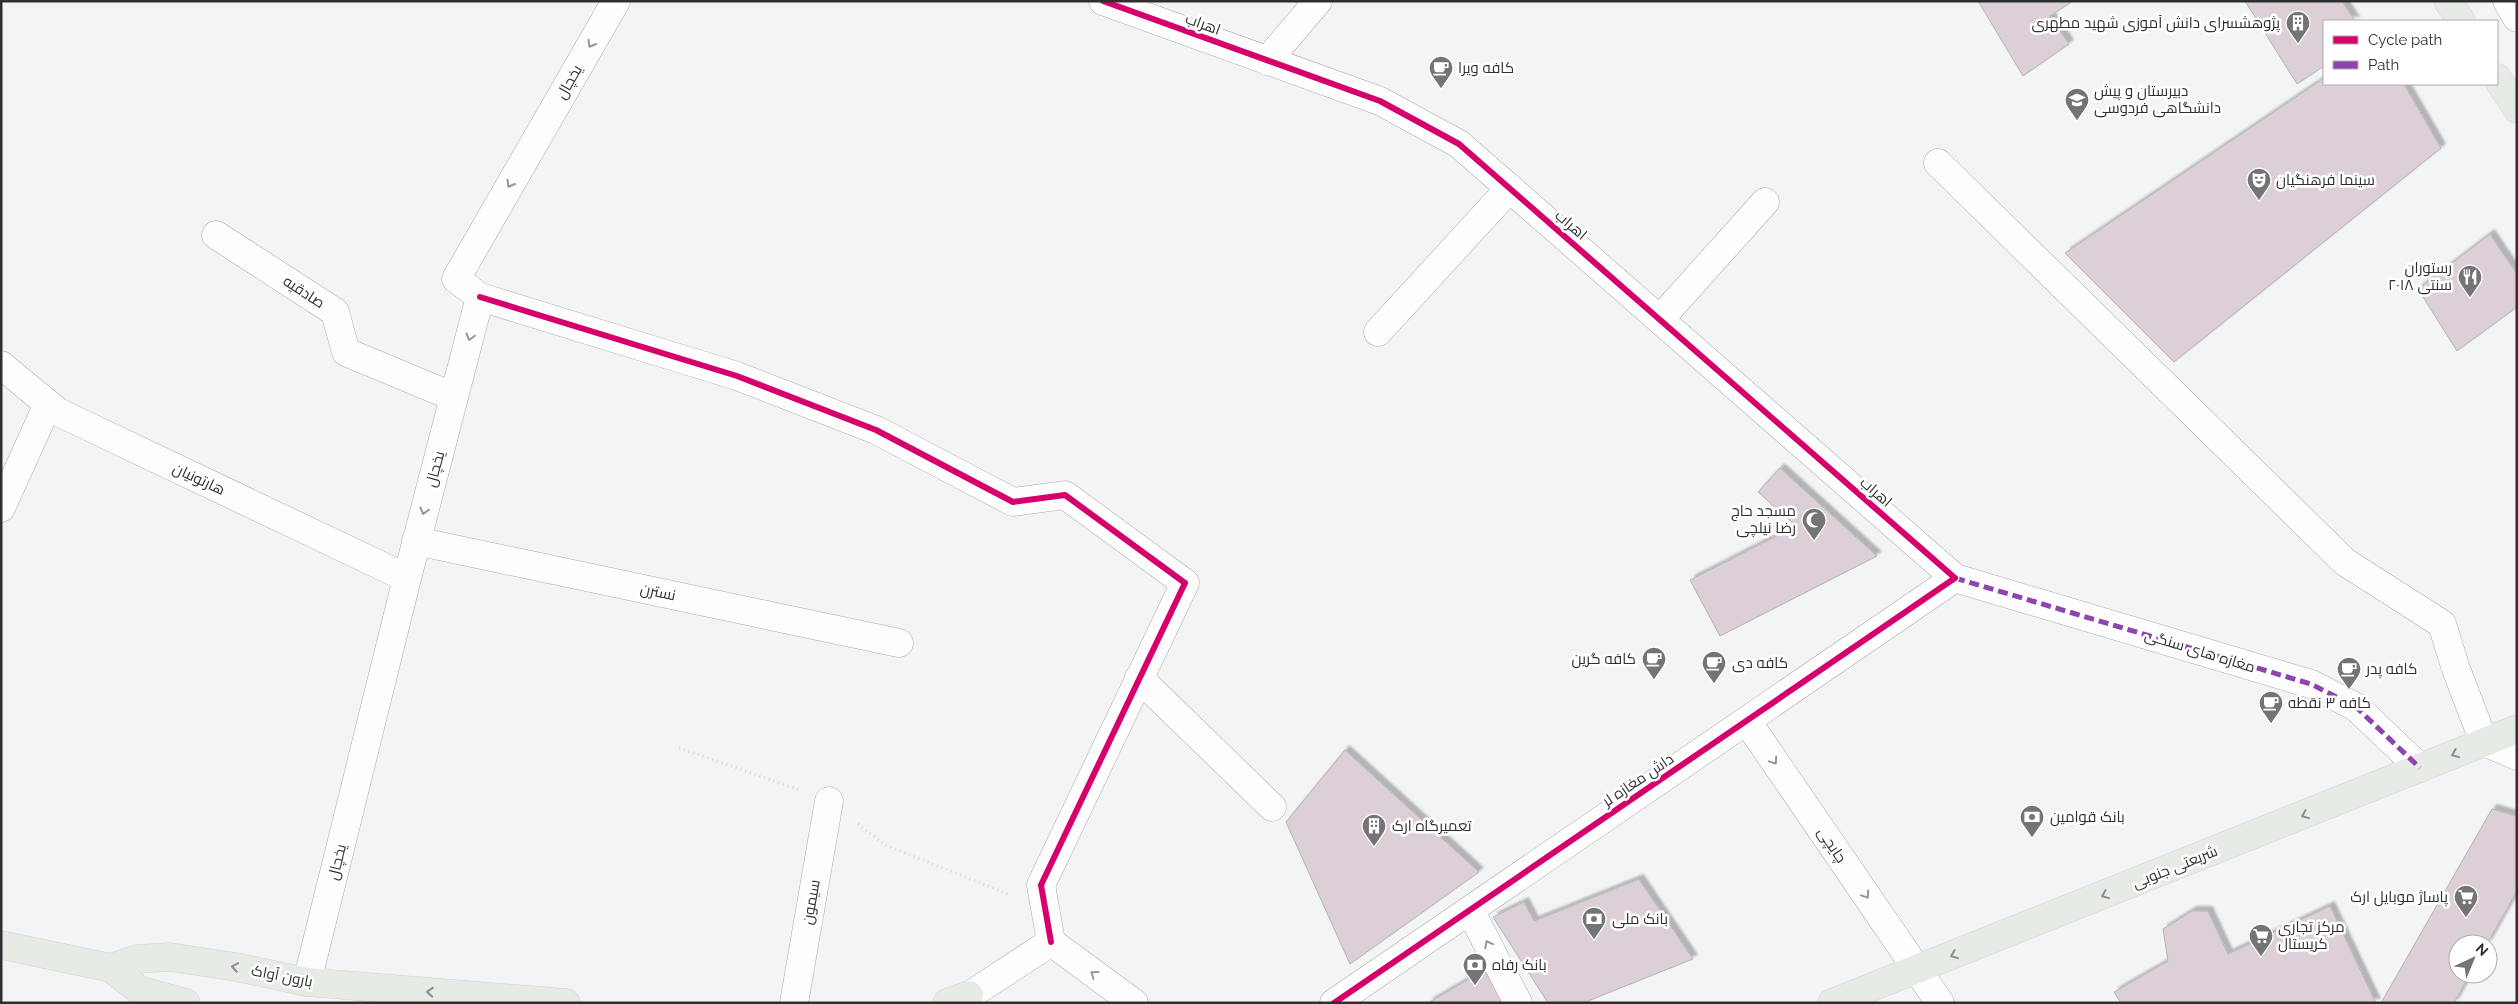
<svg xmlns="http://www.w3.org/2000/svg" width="2518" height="1004" font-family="Raleway,Cairo,sans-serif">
<defs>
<filter id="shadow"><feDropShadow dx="4.5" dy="-4.5" stdDeviation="1" flood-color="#0004"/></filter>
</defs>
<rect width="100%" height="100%" fill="#f3f4f6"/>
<path fill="#dccfd8" stroke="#b3b3b4" filter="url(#shadow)" d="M1978,1H2073L2050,16L2069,44L2023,76Z
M2245,1H2342L2355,21H2324V66L2297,84Z
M2324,78V84H2404L2441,148L2174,362L2065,253Z
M2490,234L2517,274V307L2457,351L2418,289Z
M1780,468L1877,556L1720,636L1690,580L1796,526L1758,492Z
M1345,750L1479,872L1350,964L1286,822Z
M2492,809L2517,816V891L2487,944H2458V974H2470L2454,1003H2381Z
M1639,879L1693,959L1583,1003H1548L1493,917L1524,902L1534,921Z
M2330,906L2376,1003H2121L2114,992L2168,961L2163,929L2192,911H2208L2228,954Z
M1484,970L1505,1003H1428Z"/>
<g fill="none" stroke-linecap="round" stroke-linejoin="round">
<defs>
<path id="minor" d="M1103,1L1380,101L1459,144L1955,578L2311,684L2356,707L2420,768
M2507,1L2517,18
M1267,61L1318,1
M1938,163L2345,562L2442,624L2456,669L2484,742L2517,756
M216,235L335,312L346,352L454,397
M480,297L737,376L876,430L1013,502L1065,495L1185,583L1041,885L1051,942
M1660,319L1765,202
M1378,332L1510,188
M1,365L58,412L407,578
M1,508L48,404
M416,541L899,643
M1139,678L1272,807
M1747,721L1940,1003
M1470,910L1518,1003
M307,982L407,578L480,297L456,279L616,1
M794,1003L829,801
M958,1003L1051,942L1134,1003
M1334,1003L1955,578"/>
<path id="major" d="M2448,1L2461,21
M2497,78L2517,109
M1,945L111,968L137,959L170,957L236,967L307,982L566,1003
M111,968L139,990L186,1003
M947,1003L969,995
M1832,1003L2517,729"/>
</defs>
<use href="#minor" stroke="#a9aaab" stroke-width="29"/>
<use href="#major" stroke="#d1d1d3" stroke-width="29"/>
<path stroke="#d4d4d5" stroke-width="3" stroke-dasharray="1 4" stroke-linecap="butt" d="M679,748L800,790
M858,824L885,845L1008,894"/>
<use href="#minor" stroke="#fdfdfe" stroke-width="28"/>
<use href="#major" stroke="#e7ebe6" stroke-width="28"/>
<path stroke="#8e44ad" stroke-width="5" stroke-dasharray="10 5" stroke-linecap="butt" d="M1955,578L2311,684L2356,707L2420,768"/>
<defs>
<path id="cycleway" d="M1103,1L1380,101L1459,144L1955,578L1334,1003
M480,297L737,376L876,430L1013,502L1065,495L1185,583L1041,885L1051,942"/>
</defs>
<use href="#cycleway" stroke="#fff" stroke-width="9"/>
<use href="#cycleway" stroke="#d6006c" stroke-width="6"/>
</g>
<defs><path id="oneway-chevron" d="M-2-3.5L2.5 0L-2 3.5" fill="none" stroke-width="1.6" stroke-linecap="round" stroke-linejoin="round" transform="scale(1.25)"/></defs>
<g stroke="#969698">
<use href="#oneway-chevron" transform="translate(591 44) rotate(120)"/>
<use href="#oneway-chevron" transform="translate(510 184) rotate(120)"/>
<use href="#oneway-chevron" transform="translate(470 337) rotate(105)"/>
<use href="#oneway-chevron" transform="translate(424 511) rotate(105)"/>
<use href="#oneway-chevron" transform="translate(1774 761) rotate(56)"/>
<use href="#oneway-chevron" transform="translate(1866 895) rotate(56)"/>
<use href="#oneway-chevron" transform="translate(1488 944) rotate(-118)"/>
<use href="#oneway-chevron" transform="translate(1094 974) rotate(-144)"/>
</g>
<g stroke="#8b8d8c">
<use href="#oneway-chevron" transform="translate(2455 754) rotate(158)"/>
<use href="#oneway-chevron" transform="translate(2305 815) rotate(158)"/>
<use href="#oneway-chevron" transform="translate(2105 895) rotate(158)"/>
<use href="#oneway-chevron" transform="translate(1954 955) rotate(158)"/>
<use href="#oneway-chevron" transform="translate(235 967) rotate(-170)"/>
<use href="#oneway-chevron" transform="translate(430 992) rotate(-175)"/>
</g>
<defs>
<symbol id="building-pin" viewBox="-11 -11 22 30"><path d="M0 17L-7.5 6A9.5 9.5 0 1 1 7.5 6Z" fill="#747476" stroke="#fff"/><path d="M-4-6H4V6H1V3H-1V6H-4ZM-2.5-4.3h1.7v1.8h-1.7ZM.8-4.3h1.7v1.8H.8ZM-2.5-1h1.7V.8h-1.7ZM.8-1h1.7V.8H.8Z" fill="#fff"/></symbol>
<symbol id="cafe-pin" viewBox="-11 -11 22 30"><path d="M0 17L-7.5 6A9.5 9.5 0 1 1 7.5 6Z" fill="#747476" stroke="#fff"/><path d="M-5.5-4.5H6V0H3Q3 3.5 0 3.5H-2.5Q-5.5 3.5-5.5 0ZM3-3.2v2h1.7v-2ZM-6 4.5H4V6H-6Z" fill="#fff"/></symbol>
<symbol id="school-pin" viewBox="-11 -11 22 30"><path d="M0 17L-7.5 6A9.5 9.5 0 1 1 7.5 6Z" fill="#747476" stroke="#fff"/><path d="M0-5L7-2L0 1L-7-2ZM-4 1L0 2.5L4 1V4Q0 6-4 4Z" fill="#fff"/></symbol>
<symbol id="theatre-pin" viewBox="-11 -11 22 30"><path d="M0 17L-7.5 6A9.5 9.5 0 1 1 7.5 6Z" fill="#747476" stroke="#fff"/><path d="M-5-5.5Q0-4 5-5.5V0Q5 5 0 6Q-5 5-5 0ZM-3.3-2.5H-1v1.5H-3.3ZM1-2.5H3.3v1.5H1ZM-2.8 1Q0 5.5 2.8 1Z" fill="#fff"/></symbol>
<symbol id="restaurant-pin" viewBox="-11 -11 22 30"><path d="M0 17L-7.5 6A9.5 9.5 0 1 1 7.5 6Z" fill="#747476" stroke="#fff"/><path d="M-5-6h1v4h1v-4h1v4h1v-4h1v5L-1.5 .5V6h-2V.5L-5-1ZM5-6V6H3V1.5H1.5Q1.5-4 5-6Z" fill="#fff"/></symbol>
<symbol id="mosque-pin" viewBox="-11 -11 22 30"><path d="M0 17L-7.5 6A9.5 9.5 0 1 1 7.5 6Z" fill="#747476" stroke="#fff"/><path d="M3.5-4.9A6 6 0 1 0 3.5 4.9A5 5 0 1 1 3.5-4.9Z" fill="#fff"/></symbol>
<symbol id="bank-pin" viewBox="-11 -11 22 30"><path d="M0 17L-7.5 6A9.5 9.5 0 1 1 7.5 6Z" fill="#747476" stroke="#fff"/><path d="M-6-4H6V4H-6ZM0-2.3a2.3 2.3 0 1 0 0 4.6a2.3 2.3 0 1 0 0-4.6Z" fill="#fff"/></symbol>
<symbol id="supermarket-pin" viewBox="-11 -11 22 30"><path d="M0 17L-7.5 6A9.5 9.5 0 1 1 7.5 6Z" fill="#747476" stroke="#fff"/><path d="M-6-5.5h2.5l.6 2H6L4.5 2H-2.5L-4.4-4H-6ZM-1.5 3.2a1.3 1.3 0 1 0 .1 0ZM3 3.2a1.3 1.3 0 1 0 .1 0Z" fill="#fff"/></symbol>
</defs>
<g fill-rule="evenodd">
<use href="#building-pin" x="2284" y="9" width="28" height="38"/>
<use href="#cafe-pin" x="1427" y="54" width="28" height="38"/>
<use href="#school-pin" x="2063" y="86" width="28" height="38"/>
<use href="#theatre-pin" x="2245" y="166" width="28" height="38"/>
<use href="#restaurant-pin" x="2456" y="263" width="28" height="38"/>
<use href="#mosque-pin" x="1800" y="506" width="28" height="38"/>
<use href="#cafe-pin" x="1640" y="645" width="28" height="38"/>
<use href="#cafe-pin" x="1700" y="649" width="28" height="38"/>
<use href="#cafe-pin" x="2335" y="655" width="28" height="38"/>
<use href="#cafe-pin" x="2257" y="689" width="28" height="38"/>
<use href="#bank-pin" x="2018" y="803" width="28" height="38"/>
<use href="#building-pin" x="1360" y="812" width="28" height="38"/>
<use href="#supermarket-pin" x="2452" y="883" width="28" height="38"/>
<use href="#bank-pin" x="1580" y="905" width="28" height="38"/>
<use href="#supermarket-pin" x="2247" y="922" width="28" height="38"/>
<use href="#bank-pin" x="1461" y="951" width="28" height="38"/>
</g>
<g text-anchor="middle" stroke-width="5" stroke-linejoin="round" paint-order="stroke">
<g font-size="15" fill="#2f2f31" stroke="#fff" text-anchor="start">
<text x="2280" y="28" text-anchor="end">پژوهشسرای دانش آموزی شهید مطهری</text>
<text x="1458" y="73">کافه ویرا</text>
<text x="2094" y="96">دبیرستان و پیش<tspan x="2094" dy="17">دانشگاهی فردوسی</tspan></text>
<text x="2276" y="185">سینما فرهنگیان</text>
<text x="2452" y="273" text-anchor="end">رستوران<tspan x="2452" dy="17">سنتی ۲۰۱۸</tspan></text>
<text x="1796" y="516" text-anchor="end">مسجد حاج<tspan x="1796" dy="17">رضا نیلچی</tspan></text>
<text x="1636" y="664" text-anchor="end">کافه گرین</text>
<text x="1732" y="668">کافه دی</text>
<text x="2366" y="674">کافه پدر</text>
<text x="2288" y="708">کافه ۳ نقطه</text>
<text x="2050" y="822">بانک قوامین</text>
<text x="1392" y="831">تعمیرگاه ارک</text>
<text x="2448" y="902" text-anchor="end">پاساژ موبایل ارک</text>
<text x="1612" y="924">بانک ملی</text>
<text x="2278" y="932">مرکز تجاری<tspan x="2278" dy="17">کریستال</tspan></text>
<text x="1492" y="970">بانک رفاه</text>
</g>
<g font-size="15" fill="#2f2f31" stroke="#fff">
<text transform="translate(1203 24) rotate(20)" y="5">اهراب</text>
<text transform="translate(569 82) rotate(-60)" y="5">یخچال</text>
<text transform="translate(1571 225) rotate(41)" y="5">اهراب</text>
<text transform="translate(304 292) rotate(33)" y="5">صادقیه</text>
<text transform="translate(435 469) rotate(-75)" y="5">یخچال</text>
<text transform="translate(199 479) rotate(25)" y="5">هارتونیان</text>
<text transform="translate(1876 492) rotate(41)" y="5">اهراب</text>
<text transform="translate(658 592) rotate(12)" y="5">نسترن</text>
<text transform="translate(2200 651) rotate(17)" y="5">مغازه های سنگی</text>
<text transform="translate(1638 780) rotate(-34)" y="5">داش مغازه لر</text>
<text transform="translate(1832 845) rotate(56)" y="5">چایچی</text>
<text transform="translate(337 862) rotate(-76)" y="5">یخچال</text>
<text transform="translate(2175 867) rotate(-22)" y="5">شریعتی جنوبی</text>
<text transform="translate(811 902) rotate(-80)" y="5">سیمون</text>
<text transform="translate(282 976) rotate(11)" y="5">بارون آواک</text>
</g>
</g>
<rect width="2518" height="1004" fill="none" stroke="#2f2f31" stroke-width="5"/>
<rect x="2323" y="20" width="175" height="65" fill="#ffffff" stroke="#acacad"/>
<rect x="2333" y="36" width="25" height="8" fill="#d6006c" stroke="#acacad"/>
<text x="2368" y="45" font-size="15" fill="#2f2f31">Cycle path</text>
<rect x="2333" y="61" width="25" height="8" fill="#8e44ad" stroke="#acacad"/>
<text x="2368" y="70" font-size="15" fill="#2f2f31">Path</text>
<g transform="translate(2473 959) rotate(44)"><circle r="24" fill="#ffffff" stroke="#acacad"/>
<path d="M0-4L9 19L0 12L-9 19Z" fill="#747476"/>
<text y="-8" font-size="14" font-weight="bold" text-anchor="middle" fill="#2f2f31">N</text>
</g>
</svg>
